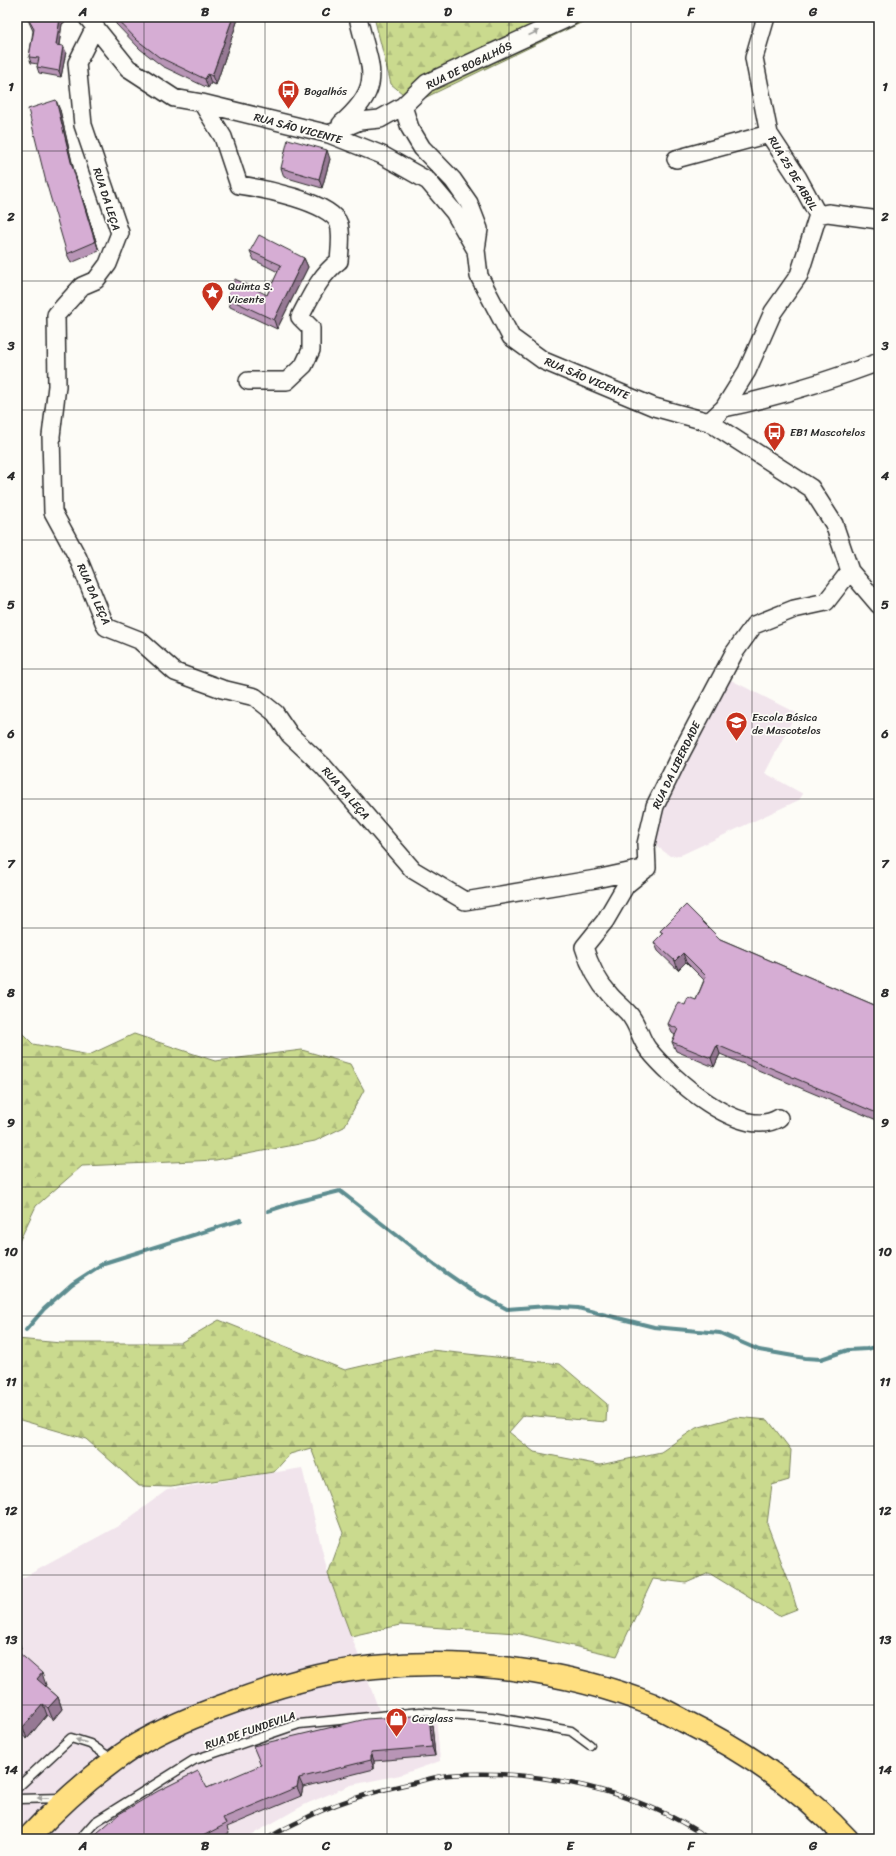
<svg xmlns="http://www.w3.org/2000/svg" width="896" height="1856" font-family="Sriracha,sans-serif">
<defs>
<pattern id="forest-firs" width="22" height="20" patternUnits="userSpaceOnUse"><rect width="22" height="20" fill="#cada8e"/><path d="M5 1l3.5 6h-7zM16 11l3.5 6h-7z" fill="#aebb7b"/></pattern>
</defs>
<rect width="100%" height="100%" fill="#fdfcf7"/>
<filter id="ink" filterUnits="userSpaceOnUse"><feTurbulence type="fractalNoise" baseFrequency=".025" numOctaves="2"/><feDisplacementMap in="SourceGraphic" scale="8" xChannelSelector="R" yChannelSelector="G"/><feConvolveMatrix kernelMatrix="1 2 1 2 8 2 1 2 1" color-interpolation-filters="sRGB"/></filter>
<g filter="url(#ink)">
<path fill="#f1e4ec" d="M727,678L796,713L765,773L803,794L799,800L681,855L670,856L658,847L654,840V824Z
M302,1468L328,1574L382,1718L436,1716L440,1761L400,1775L351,1785L306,1804L244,1839H17V1581L120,1525L167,1490Z"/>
<path fill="url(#forest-firs)" stroke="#7a825c" d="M374,17H593L414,103L391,84Z
M17,1028L33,1044L89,1055L134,1034L215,1061L302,1050L350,1064L364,1090L344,1127L315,1141L216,1160L82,1166L36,1206L17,1246Z
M219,1320L345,1370L431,1350L560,1364L607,1404L606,1422L524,1415L509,1432L534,1452L600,1465L661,1452L696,1428L736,1417L768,1420L791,1450L789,1480L772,1485L767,1524L788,1579L797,1609L779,1616L709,1573L686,1583L653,1579L617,1656L516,1633L400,1625L351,1636L328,1574L343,1533L311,1448L290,1454L274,1472L171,1487L139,1486L86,1439L17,1419V1339L61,1343H180Z"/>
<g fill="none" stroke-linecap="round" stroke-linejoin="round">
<path stroke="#5d8d90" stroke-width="4" d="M268,1211L296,1202L340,1191L435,1265L471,1290L507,1309L547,1306L578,1308L654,1327L720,1333L759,1350L805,1358L821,1359L848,1350L867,1349L879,1346
M26,1330L44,1309L72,1284L104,1263L241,1220"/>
<defs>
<path id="service" d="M17,1788L71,1738L90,1744L112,1759
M17,1799L63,1798
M80,1839L95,1822L194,1760L299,1724L420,1712L492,1717L571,1731L590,1745"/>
<path id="minor" d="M87,17L128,68L174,98L202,103L329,134L382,155L428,181L454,212L476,250L479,276L511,337L544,361L654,407L709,422L811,488L834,524L850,571L879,605
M95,27L77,63L83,125L120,233L108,264L96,280L82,286L56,315L57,386L51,436L53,512L78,558L106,627L139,640L175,672L222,689L255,697L275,713L290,735L323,766L413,870L465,901L596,879L647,868
M202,103L223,137L239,185C260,188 332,202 339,224C342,235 340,250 339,261C320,275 311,296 300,317L311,328V350L304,365L287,381H248
M403,106L410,128L422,148L453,180L469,203L479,229L476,250
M341,124C387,84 369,68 358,17
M329,134L360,121L380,119L403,106L427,83L570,17
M676,159L769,134
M818,215L828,213L879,220
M724,408C777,397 828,381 879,362
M709,422L724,408L747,371L773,312L799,275L818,215L798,178L769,134L754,58L766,17
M779,1118C741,1141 671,1078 648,1049C640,1039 638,1024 629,1014C623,1007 616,1002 610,995C598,982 589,964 584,947L605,921L626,885L647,868L646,844L655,806L678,759L734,653L754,625L794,609L826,602L850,571"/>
<path id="primary" d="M27,1839C60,1804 95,1772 135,1746C166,1727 202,1713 236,1701C280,1685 328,1671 375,1667C465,1658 566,1670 651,1704C662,1709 673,1715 684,1721C745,1751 801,1789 847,1839"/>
</defs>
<use href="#service" stroke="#2b2b2b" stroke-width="11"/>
<use href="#minor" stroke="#2b2b2b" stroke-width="20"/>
<use href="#primary" stroke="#2b2b2b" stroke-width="25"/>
<use href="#service" stroke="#fdfcf7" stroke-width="8"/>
<use href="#minor" stroke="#fdfcf7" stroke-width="17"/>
<use href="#primary" stroke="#ffdf80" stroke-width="22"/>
<defs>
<path id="rail" d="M267,1839C278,1831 292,1825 304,1819C339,1801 375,1791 413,1783C425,1780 437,1776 449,1775C534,1768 639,1790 709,1839"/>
</defs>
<use href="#rail" stroke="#2b2b2b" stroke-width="4.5"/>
<use href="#rail" stroke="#fdfcf7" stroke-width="3" stroke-dasharray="9" stroke-linecap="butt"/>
</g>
<path fill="#b895b6" stroke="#2b2b2b" d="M27,17H64L66,21L62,24L59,45L66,52L61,77L39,73L37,67L38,64L31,63L29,57L33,31L29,22Z
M114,17H238V19L216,85L211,83L208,88L162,66L140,49L116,24Z
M60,110L74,171L99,251L71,263L67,254Z
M330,159L322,188L284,177L281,168Z
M250,251L304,258L308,267L277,329L230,307L227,298L267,295L278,272L254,260Z
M660,931L720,939L879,1007V1121L720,1054L714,1067L676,1051L672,1042L675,1035L672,1033L668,1024L685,1005L696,1000L704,980L686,962L678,970L658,951L654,942L662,934Z
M17,1637L21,1648L18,1652L46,1685L45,1686L58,1697L62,1709L53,1720L47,1715L27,1739L17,1731Z
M432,1724L435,1756L374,1761V1769L303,1787L301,1796L227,1827L229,1833L218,1839H90L207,1788Z"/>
<path fill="#967994" stroke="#2b2b2b" d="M61,17H64L66,21L62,24L58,51L56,45L60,18Z
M233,17H238V19L216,85L212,76Z
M63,46L66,52L61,77L59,71Z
M208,74L211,83L208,88L205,79Z
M56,100L60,110L74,171L99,251L71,162Z
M327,150L330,159L322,188L319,179Z
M304,258L308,267L277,329L274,320Z
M683,953L686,962L678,970L675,961Z
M717,1045L720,1054L714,1067L711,1058Z
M17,1637L21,1648L17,1653Z
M42,1673L46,1685L41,1691L37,1679Z
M58,1697L62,1709L53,1720L48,1708Z
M43,1704L47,1715L27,1739L23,1727Z
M429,1715L432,1724L435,1756L432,1747Z
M371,1752L374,1761V1769L371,1760Z
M299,1778L303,1787L301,1796L297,1787Z"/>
<path fill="#d6add4" stroke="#2b2b2b" d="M27,17H61L60,18L56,45L63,46L59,71L37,67L39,58L29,57L34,29Z
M115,17H233L212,76L208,74L205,79L159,57L137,40Z
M56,100L71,162L95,242L67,254L46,182L28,109Z
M288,139L327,150L319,179L281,168Z
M259,235L304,258L274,320L227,298L235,279L267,295L281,265L250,251Z
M686,905L720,939L879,1007V1114L717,1045L711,1058L672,1042L678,1029L668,1024L678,1002L685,1005L688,997L696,1000L706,976L683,953L675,961L654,942L663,933L660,931Z
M17,1651L42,1673L37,1679L58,1697L48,1708L43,1704L23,1727L17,1722Z
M429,1715L432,1747L371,1752V1760L299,1778L297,1787L223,1818L226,1824L197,1839H90L119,1814L158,1791L198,1771L207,1788L261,1765L253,1746L366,1719Z
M474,1836L514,1837V1839H474Z"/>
<defs><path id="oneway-solid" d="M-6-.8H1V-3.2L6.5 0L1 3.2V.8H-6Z"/></defs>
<g fill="#9e9e9b">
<use href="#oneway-solid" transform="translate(534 33) rotate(-25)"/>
<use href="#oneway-solid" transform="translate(81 1741) rotate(-162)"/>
<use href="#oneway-solid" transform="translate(43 1798) rotate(179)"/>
</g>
</g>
<path fill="none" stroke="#2b2b2b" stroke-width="1" stroke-opacity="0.55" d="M144,17V1839M265,17V1839M387,17V1839M509,17V1839M631,17V1839M752,17V1839M17,151H879M17,281H879M17,410H879M17,540H879M17,669H879M17,799H879M17,928H879M17,1057H879M17,1187H879M17,1316H879M17,1446H879M17,1575H879M17,1705H879"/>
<defs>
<symbol id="bus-pin" viewBox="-11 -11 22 30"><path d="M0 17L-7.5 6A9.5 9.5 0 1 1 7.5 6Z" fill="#c8321e" stroke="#fdfcf7"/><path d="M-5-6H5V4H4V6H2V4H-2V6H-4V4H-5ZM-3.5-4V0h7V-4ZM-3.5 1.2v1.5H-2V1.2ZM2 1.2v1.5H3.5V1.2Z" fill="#fff"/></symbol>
<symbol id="sight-pin" viewBox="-11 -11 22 30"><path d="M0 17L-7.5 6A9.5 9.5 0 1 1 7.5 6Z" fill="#c8321e" stroke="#fdfcf7"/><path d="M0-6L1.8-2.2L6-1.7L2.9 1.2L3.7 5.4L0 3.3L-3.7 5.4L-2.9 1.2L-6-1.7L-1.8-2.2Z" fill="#fff"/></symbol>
<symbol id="school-pin" viewBox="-11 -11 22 30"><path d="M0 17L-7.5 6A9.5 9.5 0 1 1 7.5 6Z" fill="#c8321e" stroke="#fdfcf7"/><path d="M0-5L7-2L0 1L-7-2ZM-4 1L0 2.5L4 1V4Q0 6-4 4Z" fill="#fff"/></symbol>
<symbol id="shop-pin" viewBox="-11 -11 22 30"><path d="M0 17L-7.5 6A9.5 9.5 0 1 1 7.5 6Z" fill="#c8321e" stroke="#fdfcf7"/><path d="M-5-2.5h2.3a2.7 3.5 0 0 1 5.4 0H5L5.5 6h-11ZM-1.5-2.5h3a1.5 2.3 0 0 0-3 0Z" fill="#fff"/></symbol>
</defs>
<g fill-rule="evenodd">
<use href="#bus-pin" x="276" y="78" width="25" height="34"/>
<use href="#sight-pin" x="200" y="280" width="25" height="34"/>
<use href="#bus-pin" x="762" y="420" width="25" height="34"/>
<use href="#school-pin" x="724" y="710" width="25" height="34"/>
<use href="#shop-pin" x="384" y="1706" width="25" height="34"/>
</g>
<g text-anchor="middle" stroke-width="3.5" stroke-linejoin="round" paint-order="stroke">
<g font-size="11" fill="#2b2b2b" stroke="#fdfcf7">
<text transform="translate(469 65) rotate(-26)" y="4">RUA DE BOGALHÓS</text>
<text transform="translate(298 128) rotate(15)" y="4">RUA SÃO VICENTE</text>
<text transform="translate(793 173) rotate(59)" y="4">RUA 25 DE ABRIL</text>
<text transform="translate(107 199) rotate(72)" y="4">RUA DA LEÇA</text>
<text transform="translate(587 378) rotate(23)" y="4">RUA SÃO VICENTE</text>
<text transform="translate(94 594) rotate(66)" y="4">RUA DA LEÇA</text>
<text transform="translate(676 765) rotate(-64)" y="4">RUA DA LIBERDADE</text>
<text transform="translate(346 793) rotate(49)" y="4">RUA DA LEÇA</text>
<text transform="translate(250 1730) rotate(-19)" y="4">RUA DE FUNDEVILA</text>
</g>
<g font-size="11" fill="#2b2b2b" stroke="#fdfcf7" text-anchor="start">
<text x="304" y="95">Bogalhós</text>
<text x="228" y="290">Quinta S.<tspan x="228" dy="13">Vicente</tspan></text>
<text x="790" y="436">EB1 Mascotelos</text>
<text x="752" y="721">Escola Básica<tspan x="752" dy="13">de Mascotelos</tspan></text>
<text x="412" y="1722">Carglass</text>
</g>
</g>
<rect width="896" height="1856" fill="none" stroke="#fdfcf7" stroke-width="44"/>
<rect x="22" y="22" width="852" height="1812" fill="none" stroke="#2b2b2b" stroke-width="1.5"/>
<g font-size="13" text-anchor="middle" font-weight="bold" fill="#2b2b2b">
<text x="83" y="16">A</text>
<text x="205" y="16">B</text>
<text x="326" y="16">C</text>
<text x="448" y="16">D</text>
<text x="570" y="16">E</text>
<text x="691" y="16">F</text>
<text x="813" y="16">G</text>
<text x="11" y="91">1</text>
<text x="885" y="91">1</text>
<text x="11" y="221">2</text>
<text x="885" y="221">2</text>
<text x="11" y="350">3</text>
<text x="885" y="350">3</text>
<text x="11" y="480">4</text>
<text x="885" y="480">4</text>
<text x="11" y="609">5</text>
<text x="885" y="609">5</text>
<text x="11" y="738">6</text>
<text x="885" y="738">6</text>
<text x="11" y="868">7</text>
<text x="885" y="868">7</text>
<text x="11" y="997">8</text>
<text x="885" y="997">8</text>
<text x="11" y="1127">9</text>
<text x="885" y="1127">9</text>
<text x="11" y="1256">10</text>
<text x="885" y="1256">10</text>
<text x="11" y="1386">11</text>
<text x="885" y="1386">11</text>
<text x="11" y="1515">12</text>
<text x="885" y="1515">12</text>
<text x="11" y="1644">13</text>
<text x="885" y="1644">13</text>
<text x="11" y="1774">14</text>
<text x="885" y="1774">14</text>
<text x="83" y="1850">A</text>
<text x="205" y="1850">B</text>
<text x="326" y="1850">C</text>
<text x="448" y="1850">D</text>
<text x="570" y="1850">E</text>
<text x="691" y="1850">F</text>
<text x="813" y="1850">G</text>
</g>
</svg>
